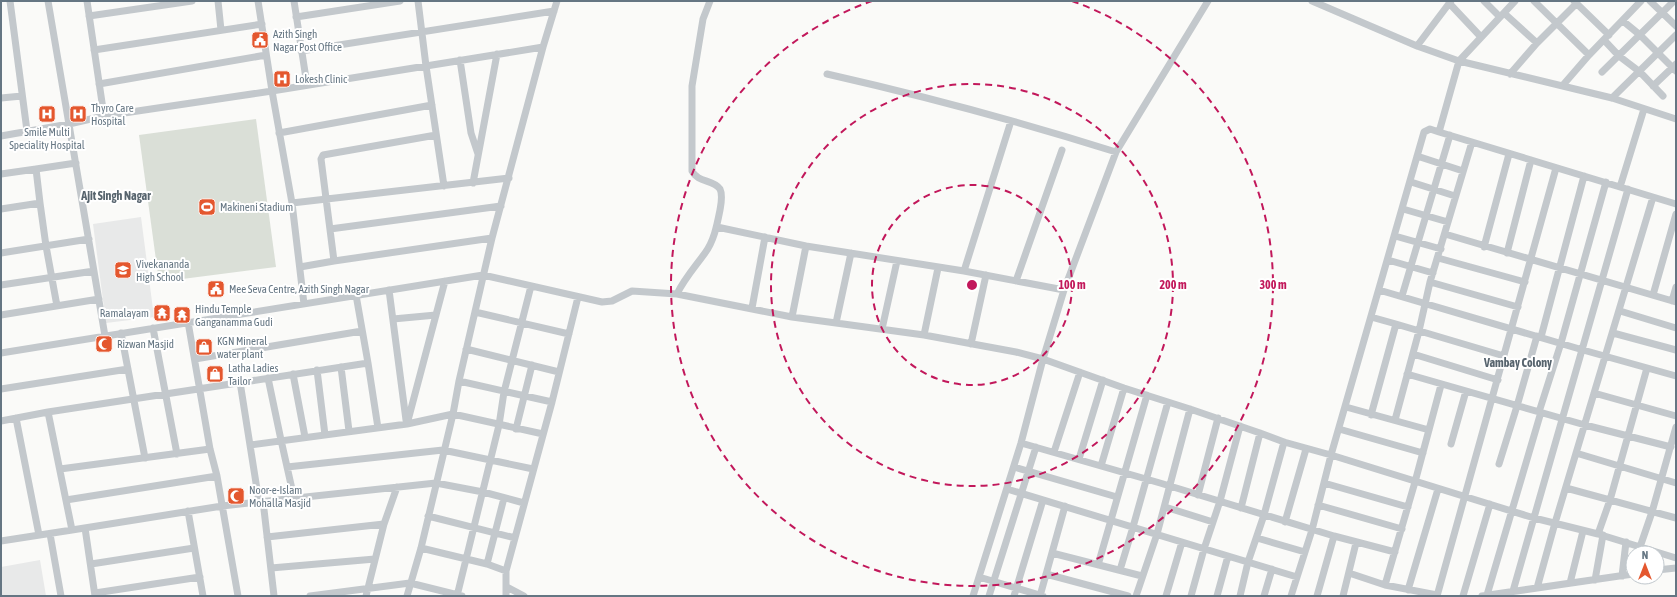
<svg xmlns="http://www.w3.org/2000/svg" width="1677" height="597" font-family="'Asap Condensed',sans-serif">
<rect width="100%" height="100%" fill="#fafaf8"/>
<path fill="#e8e9e9" d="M141,217L154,317L106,323L93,224Z
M40,560L46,596H1V567Z"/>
<path fill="#dadfd7" d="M256,119L276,267L159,282L139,135Z"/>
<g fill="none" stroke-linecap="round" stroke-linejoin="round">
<path stroke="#c3c8cc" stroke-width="7" d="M10,1L27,131
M48,1L105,336
M87,1L104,116
M218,1L221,30
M258,1L272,91L292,203L304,304
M294,1L307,85
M418,1L426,66L444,186
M1312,1L1417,46L1459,61L1612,98L1676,119
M1484,1L1500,17
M1534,1L1589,55
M1574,1L1609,35
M1650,1L1676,26
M1449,3L1481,37
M1504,13L1537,43
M89,16L192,1
M296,17L400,1
M1623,21L1640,35L1676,71
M1604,40L1619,56L1640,72L1663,96
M1417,46L1451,1
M94,50L262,24
M301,51L554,11
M460,60L471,133L478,154
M1602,72L1674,1
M827,74C924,96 1021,122 1116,152
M1510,74L1537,43L1577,3
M99,84L266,55
M1563,85L1589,55L1641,1
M1653,86L1676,64
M1,98L22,96
M1612,98L1676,35
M1439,132L1459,61L1515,1
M279,133L432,105
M436,135L323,155L321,159L334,261L492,238
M1,136L69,124L104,116L272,91L543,47
M1417,156L1463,171
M36,169L76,163
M1,174L36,169L40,203L1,209
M1411,182L1455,196
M473,183L497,54
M1620,187L1644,109
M40,203L46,246L57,306
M292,203L509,178
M1403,209L1448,222
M717,227L806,246L964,271L1064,290
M330,229L501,206
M1445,234L1676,302
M1395,236L1441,249
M1484,247L1509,154
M1,253L89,239
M1507,253L1531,160
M1438,258L1525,282
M1388,260L1433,273
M300,267L334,261
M964,271L1011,121
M1016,281L1062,150
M1430,282L1518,307
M1,285L94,271
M389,290L406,420
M1379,290L1583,350L1676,376
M677,294C684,279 695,267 705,253C714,241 717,225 720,210C721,204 723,195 720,189C713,179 698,183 692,171V86L703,19L710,1
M1653,295L1676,214
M1402,296L1450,135
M1672,301L1676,287
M752,308L765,237
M1620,311L1676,328
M475,312L569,334
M1,315L99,299
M792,317L806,246
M1371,317L1396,324L1371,415
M393,319L436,315
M188,322L210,449L217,476L238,596
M836,323L851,253
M1396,324L1504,356
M153,328L177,454
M882,329L897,261
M121,333L145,458
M1613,333L1676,350
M924,335L938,268
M1541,337L1584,176
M971,344L986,275
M466,349L559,372
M1,353L483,275L602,302L612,301L632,291L677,294L792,317L924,335L1016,352L1043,359L1124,388L1190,409L1260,433L1284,442L1331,455L1534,518L1598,534L1676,558
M1413,354L1498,380
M195,359L362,331
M368,363L378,428
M341,367L349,431
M317,370L325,435
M293,374L305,437
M1407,374L1585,425L1671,447
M268,378L281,440L294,498
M459,381L552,402
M240,382L259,502
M1,389L128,369
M1594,393L1676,416
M1346,407L1429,430
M48,412L368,363L356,295
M1539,412L1561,343L1606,182
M16,418L39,535
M1395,420L1419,331L1430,282L1472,142
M1,421L48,412L72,530L1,541
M407,424L445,281
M516,429L532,365
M1339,429L1423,453
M1021,443L1160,483L1334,536L1395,552
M1451,444L1466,391
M250,445L407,424L453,414L543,434
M1054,452L1080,372
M1576,453L1676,483
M1079,459L1103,380
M1499,464L1517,406L1537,336
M1101,466L1124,388
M287,467L443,450L533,469
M1014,467L1117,497
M60,469L210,449
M1324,483L1408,507
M1566,488L1676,518
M1007,489L1297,577
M1198,495L1218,418
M66,500L217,476
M263,501L274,596
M1318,505L1402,529
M1165,507L1213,522
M1241,508L1260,433
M188,511L203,596
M428,516L515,538
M1285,522L1306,449
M85,528L95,596
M72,530L222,506L436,483L483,492L524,503
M50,534L61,596
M1598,534L1610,500L1647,368
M267,537L384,524L397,487
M1257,538L1305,552
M1640,547L1652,512L1676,427
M421,548L487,564L506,571
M1052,553L1142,576
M91,564L194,548
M487,564L504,498
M1098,565L1147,395
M271,568L375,559
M1120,570L1133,527L1168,402
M1657,570L1676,568
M1349,573L1385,585L1437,595
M1046,574L1128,596
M1622,576L1626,542
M979,577L1043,596
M1595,580L1603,535
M1570,583L1583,531
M1385,585L1415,482L1441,385
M507,587L524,596
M1537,588L1555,523L1653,197
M1408,590L1438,489
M1513,591L1628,189
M95,593L200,577
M1487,595L1541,412
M310,596L410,583L462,596
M366,596L384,524
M407,596L421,548L453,414L459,381L492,238L543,47L557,1
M457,596L499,425L504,392L531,286
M506,596V571L552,402L578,297
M973,596L1021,443L1043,359L1064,290L1116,152L1208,1
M989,596L1036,447
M1014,596L1043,500
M1040,596L1065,506
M1136,596L1157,534L1190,409
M1166,596L1182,542
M1191,596L1204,549L1220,501L1240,426
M1217,596L1228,556
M1240,596L1248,562L1264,515L1284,442
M1264,596L1272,569
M1291,596L1312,530L1331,455L1424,132L1430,129L1439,132L1676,204
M1317,596L1334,536
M1343,596L1356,543
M1437,596L1556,168
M1463,596L1490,504
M1482,596L1633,574"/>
</g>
<g fill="none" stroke="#c2185b" stroke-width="2" stroke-dasharray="7 5">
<circle cx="972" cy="285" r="100"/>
<circle cx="972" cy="285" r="201"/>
<path d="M1072 1A301 301 0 1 1 872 1"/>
</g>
<defs>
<symbol id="civic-square" viewBox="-11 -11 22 22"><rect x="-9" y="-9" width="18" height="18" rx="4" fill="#e4572e" stroke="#fff"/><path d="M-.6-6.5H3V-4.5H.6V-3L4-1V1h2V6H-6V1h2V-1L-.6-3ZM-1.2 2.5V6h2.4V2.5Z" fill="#fff"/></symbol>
<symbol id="hospital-square" viewBox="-11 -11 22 22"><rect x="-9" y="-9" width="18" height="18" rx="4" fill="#e4572e" stroke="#fff"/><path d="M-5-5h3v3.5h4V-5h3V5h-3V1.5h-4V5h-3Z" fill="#fff"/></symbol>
<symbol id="stadium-square" viewBox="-11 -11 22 22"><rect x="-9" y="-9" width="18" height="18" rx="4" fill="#e4572e" stroke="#fff"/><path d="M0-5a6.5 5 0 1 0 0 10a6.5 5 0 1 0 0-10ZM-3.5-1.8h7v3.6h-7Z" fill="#fff"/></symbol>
<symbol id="school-square" viewBox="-11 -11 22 22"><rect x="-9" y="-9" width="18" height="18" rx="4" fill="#e4572e" stroke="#fff"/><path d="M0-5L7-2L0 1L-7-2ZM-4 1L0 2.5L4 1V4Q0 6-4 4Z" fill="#fff"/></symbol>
<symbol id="temple-square" viewBox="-11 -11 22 22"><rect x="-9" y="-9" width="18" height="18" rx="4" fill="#e4572e" stroke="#fff"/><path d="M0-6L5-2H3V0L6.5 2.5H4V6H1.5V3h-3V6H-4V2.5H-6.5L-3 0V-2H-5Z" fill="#fff"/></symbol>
<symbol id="mosque-square" viewBox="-11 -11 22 22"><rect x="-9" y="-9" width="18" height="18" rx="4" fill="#e4572e" stroke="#fff"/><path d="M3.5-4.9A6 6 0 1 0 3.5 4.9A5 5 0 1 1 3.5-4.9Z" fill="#fff"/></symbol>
<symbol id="shop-square" viewBox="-11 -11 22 22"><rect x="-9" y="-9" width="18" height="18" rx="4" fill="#e4572e" stroke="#fff"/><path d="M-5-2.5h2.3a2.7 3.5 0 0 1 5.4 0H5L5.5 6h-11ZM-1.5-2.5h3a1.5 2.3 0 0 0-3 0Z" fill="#fff"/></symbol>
</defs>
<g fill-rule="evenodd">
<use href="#civic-square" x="250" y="30" width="20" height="20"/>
<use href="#hospital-square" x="272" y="69" width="20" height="20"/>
<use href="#hospital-square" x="37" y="104" width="20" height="20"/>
<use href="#hospital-square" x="68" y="104" width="20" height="20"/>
<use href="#stadium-square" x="197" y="197" width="20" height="20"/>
<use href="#school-square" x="113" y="260" width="20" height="20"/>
<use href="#civic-square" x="206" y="279" width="20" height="20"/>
<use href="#temple-square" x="152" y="303" width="20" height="20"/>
<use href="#temple-square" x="172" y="305" width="20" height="20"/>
<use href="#mosque-square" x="94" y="334" width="20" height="20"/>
<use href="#shop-square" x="194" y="337" width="20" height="20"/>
<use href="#shop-square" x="205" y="364" width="20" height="20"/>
<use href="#mosque-square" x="226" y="486" width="20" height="20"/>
</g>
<g text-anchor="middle" stroke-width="4" stroke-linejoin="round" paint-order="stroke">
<g font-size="11" fill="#657683" stroke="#fff" text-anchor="start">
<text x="273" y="38">Azith Singh<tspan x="273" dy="13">Nagar Post Office</tspan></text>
<text x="295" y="83">Lokesh Clinic</text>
<text x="91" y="112">Thyro Care<tspan x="91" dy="13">Hospital</tspan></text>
<text x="47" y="136" text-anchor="middle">Smile Multi<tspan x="47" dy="13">Speciality Hospital</tspan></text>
<text x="220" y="211">Makineni Stadium</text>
<text x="136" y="268">Vivekananda<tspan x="136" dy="13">High School</tspan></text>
<text x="229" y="293">Mee Seva Centre, Azith Singh Nagar</text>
<text x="195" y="313">Hindu Temple<tspan x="195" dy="13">Ganganamma Gudi</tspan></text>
<text x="149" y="317" text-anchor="end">Ramalayam</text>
<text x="217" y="345">KGN Mineral<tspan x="217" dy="13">water plant</tspan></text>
<text x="117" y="348">Rizwan Masjid</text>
<text x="228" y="372">Latha Ladies<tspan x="228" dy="13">Tailor</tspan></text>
<text x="249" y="494">Noor-e-Islam<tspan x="249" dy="13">Mohalla Masjid</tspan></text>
</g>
<g font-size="12" font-weight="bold" fill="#57646e" stroke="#fff">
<text x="116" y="200">Ajit Singh Nagar</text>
<text x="1518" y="367">Vambay Colony</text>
</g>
</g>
<circle cx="972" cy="285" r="6" fill="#c2185b" stroke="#fff" stroke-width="2"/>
<g font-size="12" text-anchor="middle" font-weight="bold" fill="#c2185b" stroke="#fff" stroke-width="4" stroke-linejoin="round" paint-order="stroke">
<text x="1072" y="289">100 m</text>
<text x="1173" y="289">200 m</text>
<text x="1273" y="289">300 m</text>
</g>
<rect width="1677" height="597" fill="none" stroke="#657683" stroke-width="4"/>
<g transform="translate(1645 565)"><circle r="19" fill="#ffffff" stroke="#c1c8cd"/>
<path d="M0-3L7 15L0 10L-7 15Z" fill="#e4572e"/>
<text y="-6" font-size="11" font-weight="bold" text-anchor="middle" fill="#657683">N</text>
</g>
</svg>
